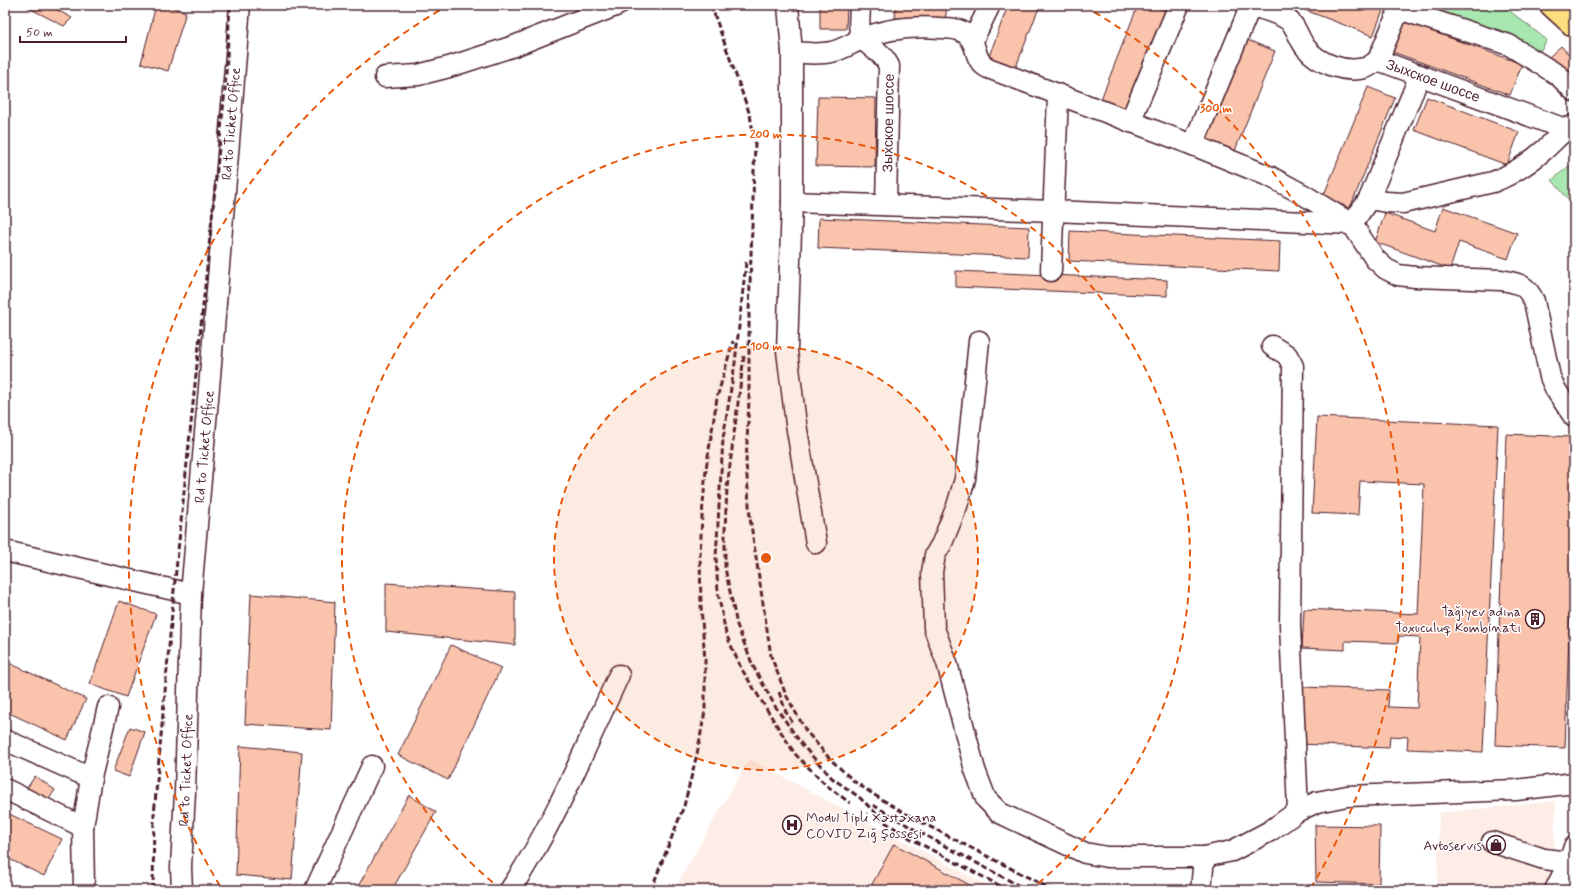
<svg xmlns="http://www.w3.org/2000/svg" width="1579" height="895" font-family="Mynerve,sans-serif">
<rect width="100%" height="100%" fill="#fff"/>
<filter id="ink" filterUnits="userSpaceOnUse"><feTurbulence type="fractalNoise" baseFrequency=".025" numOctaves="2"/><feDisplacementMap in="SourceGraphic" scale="8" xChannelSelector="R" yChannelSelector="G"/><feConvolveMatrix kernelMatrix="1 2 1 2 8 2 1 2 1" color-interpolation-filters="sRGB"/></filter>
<g filter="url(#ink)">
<path fill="#fdede6" d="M749,759L996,890H674Z
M1556,801L1553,877L1543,890H1437L1439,813Z"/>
<path fill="#a8e7af" stroke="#79836d" d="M1411,5H1502L1547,40L1534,61Z
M1574,162V206L1552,180Z"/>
<path fill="#f9c3ac" stroke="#4a1f2b" d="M23,5H48L72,18L64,26Z
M156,5H166L186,12L168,71L141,63Z
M820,5H847L846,29H820Z
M896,5H947L945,22L895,18Z
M1008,5H1040L1014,72L987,62Z
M1138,5H1152L1169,12L1128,116L1099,104Z
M1298,5H1385L1373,36L1297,7Z
M1401,20L1522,64L1510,95L1390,51Z
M1245,39L1275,51L1234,153L1204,141Z
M1561,46L1574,60V85L1549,57Z
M1368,87L1395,98L1350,208L1323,197Z
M818,97L876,98L875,167L816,166Z
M1427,97L1519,132L1507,165L1414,130Z
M1443,207L1517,233L1508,259L1459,242L1450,269L1375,242L1385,213L1435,231Z
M819,218L1029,227L1028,257L818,248Z
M1070,231L1280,241L1279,271L1069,261Z
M956,271L1167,280V296L956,287Z
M1317,417L1498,425L1483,752L1407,749L1408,737L1390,736L1389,748L1299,744L1302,687L1389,690L1388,707L1417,708L1420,637L1399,636L1398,643L1345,641V650L1302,648L1304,609L1418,614L1424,484L1360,481L1358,515L1312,513Z
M1506,434L1574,437V493L1565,748L1495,745Z
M386,583L515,592V645L386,632Z
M251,594L335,602L331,730L245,724Z
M119,601L156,614L126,697L90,684Z
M451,645L501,668L448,780L398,755Z
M5,661L86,699L67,740L5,711Z
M130,727L145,732L129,777L113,771Z
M240,746L302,752L292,880L236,875Z
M35,776L55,790L45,805L25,791Z
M409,795L436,812L392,890H356Z
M5,812L62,839L44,876L5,857Z
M1315,825L1380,826L1379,884L1316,882Z
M894,844L979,890H878L871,886Z"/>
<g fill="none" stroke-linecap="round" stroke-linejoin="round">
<defs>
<g id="minor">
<path d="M788,5L792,52C805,53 818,55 831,52C842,50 852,43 862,39C887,28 913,26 940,28C949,28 959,28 966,34C979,43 972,60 988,68L1193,145L1271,177L1304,195L1352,224L1375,259L1386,269L1398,275L1415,277L1501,280C1518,283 1526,284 1534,301L1550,377L1556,390L1574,417"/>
<path d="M860,5C860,15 857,31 863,39C872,50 881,50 889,66L886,205"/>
<path id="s1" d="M1250,5C1261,9 1279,13 1288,20C1296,25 1299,40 1306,48C1319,64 1345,73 1365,68C1369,67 1374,63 1378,60L1565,129"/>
<path d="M1399,9L1509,45L1558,75L1574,91"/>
<path d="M973,40L990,5"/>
<path d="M792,52V202L1054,211L1352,224"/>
<path d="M1378,60L1401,5"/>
<path d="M385,77L418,75L449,67L514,46L618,5"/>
<path d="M1130,122L1179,5"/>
<path d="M1193,145L1251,5"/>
<path d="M1369,199L1386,202L1403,203L1493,182C1511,175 1528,164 1543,151C1554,142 1561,131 1574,125"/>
<path d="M792,202L787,351L796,424L816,543"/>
<path d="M1352,224L1369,199L1420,75"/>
<path d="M1051,271L1058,95"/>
<path d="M979,341L965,479L957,506L942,543L935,555L932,572L934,628L947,663L975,770L986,799L1000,813L1085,853L1107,857H1204L1232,851L1270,831L1298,811L1317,802L1347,796L1516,790L1574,783"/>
<path d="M1272,346L1287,355L1293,366L1290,625L1298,811"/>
<path d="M5,551L191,594"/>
<path d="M5,740L91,778"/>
<path d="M5,789L83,827"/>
<path d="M1492,842L1544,859L1569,862L1574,866"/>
<path d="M84,890L83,827L91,778L108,707"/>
<path id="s2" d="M182,890L181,867L185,792L191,594L212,353L240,5"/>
<path d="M315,890L372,766"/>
<path d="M510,890C555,823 585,748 619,675"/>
<path d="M1201,890L1204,857"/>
<path d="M1555,890L1569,862L1574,847"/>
</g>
<path id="highway" d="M1551,5L1574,26"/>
</defs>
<use href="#minor" stroke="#4a1f2b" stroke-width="23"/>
<use href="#highway" stroke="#4a1f2b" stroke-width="25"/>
<use href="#minor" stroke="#fff" stroke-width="20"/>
<use href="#highway" stroke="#fedf80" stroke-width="22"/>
<path stroke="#4a1f2b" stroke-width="3" stroke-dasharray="6 3" stroke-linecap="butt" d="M711,5L750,115L755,143L749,311V400L746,463L750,518L771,656L786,695L806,731L830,759L855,782L876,796L915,819L1053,890
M746,262L735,363L723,439L716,557L718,593L726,634L741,668L774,721L795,754L826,785L850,803
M744,356L727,488L725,531V568L737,625L753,666L775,706L803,746L832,778L859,797L885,822L913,840L1008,890
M779,692L786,712L792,722
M873,805L919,832L1027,890
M153,890L154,815L174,590L225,90L230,5
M651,890L684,806L697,754L705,711V661L701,606L700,555L702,516L706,469L717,398L733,341"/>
</g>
</g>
<circle cx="766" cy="558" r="212" fill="#e8590c" fill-opacity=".12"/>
<g fill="none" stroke="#e8590c" stroke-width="2" stroke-dasharray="7 5">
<circle cx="766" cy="558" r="212"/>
<path d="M502 890A424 424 0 1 1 1030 890"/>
<path d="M220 886A637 637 0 0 1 447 6M1084 6A637 637 0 0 1 1312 886"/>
</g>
<defs>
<symbol id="building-ring" viewBox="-11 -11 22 22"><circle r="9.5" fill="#fff" stroke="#4a1f2b" stroke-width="1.5"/><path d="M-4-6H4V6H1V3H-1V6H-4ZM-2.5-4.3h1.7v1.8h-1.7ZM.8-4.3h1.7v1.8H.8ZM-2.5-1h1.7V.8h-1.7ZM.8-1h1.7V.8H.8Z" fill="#4a1f2b"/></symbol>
<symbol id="hospital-ring" viewBox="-11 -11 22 22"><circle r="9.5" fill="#fff" stroke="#4a1f2b" stroke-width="1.5"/><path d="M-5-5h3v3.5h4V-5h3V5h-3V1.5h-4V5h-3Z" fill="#4a1f2b"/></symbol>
<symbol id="shop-ring" viewBox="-11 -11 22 22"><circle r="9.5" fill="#fff" stroke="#4a1f2b" stroke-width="1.5"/><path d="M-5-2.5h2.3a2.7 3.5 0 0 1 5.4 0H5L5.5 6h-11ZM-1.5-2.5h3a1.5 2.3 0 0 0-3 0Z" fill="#4a1f2b"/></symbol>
</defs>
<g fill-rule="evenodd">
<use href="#building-ring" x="1524" y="608" width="22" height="22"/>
<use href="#hospital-ring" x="781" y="814" width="22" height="22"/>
<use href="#shop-ring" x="1485" y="834" width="22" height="22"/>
</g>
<g text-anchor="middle" stroke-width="3" stroke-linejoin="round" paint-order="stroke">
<g font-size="14" fill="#4a1f2b" stroke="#fff">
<text dy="5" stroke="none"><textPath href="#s1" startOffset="214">Зыхское шоссе</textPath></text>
<text transform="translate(888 123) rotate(-89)" y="5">Зыхское шоссе</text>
<text dy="5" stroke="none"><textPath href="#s2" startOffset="768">Rd to Ticket Office</textPath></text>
<text dy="5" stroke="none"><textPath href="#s2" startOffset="444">Rd to Ticket Office</textPath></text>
<text dy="5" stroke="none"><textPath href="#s2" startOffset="120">Rd to Ticket Office</textPath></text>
</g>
<g font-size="14" fill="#4a1f2b" stroke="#fff" text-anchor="end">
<text x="1521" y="616">Tağıyev adına<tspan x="1521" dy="16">Toxuculuq Kombinatı</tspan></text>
<text x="806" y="822" text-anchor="start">Modul Tipli Xəstəxana<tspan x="806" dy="16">COVID Zığ şossesi</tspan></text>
<text x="1482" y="850">Avtoservis</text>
</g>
</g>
<circle cx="766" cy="558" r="6" fill="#e8590c" stroke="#fff" stroke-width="2"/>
<g font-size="12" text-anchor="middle" font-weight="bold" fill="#e8590c" stroke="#fff" stroke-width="3" stroke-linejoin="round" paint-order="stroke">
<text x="1216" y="112">300 m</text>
<text x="766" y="138">200 m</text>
<text x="766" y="350">100 m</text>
</g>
<rect width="1579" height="895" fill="none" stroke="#fff" stroke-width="20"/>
<rect x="10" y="10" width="1559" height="875" fill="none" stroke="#4a1f2b" stroke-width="1.5" filter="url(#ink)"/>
<path d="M20 36v6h106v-6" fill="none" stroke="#4a1f2b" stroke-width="2"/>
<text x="26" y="36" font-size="12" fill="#4a1f2b" stroke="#ffffff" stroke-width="3" paint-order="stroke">50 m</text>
</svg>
